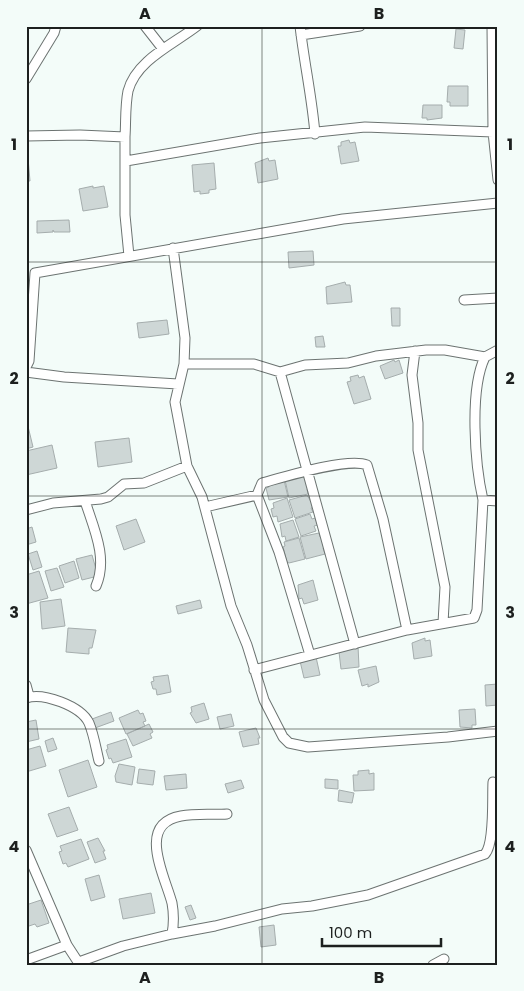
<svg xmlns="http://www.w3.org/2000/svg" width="524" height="991" font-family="Poppins,sans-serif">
<rect width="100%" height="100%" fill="#f3fcf9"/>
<path fill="#ced7d6" stroke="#a5adad" d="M456,29L465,30L463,49L454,48Z
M448,86H468V106H450V102H447Z
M423,105H442V118L427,120V118H422Z
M349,140L350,143L355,142L359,161L341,164L338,146H341V142Z
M26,158H28L30,181H26Z
M268,158L269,161L275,160L278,179L258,183L255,163Z
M214,163L216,189L209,190V193L200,194V191L194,192L192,165Z
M93,186V188L104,186L108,207L83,211L79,189Z
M69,220L70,232H54L53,230V232L37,233V221Z
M313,251L314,265L289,268L288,252Z
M345,282L346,285H350L352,302L327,304L326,287Z
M391,308H400V326H392Z
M167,320L169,334L139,338L137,323Z
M323,336L325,347H316L315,337Z
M394,360L395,362L399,360L403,373L385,379L380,366Z
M358,375L359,378L364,376L371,399L354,404L347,382L351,381L350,377Z
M26,418L33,447L26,449Z
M129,438L132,462L98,467L95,442Z
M52,445L57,468L26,475V451Z
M304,476L308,488L307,489L308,494L289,498L285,480Z
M284,480L288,497L269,500L266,488L269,487L268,483Z
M307,495L314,507L311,508L313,512L295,518L289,500Z
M287,498L293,517L278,522L277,516L273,517L271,509L274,508L273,503Z
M310,514L312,519L315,518L318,525L314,526L316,531L301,536L295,519Z
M136,519L145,542L124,550L116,526Z
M293,520L299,537L286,541L285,536L282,537L280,524Z
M32,527L36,542L26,545V529Z
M319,533L320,537L323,536L326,548H323L325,554L306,559L300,537Z
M299,538L305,559L289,563L287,562L283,547L285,546L284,542Z
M37,551L42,567L33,570L28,554Z
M92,555L98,576L82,580L76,559Z
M74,561L79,578L65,583L59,566Z
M57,568L64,587L51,591L45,571Z
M39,571L48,598L26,604V575Z
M313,580L318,600L304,604L302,598L299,599L298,585Z
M61,599L65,626L42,629L40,602Z
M200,600L202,608L178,614L176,606Z
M68,628L96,630L92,648H89V654L66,652Z
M425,638V641L430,640L432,656L414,659L412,643Z
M358,646L359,667L341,669L339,652L348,650V647Z
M316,657L320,675L304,678L300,661Z
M376,666L379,682L368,687V684L362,686L358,670Z
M168,675L171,692L157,695L156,689H153L151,682L154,681L153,677Z
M498,684V705L486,706L485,685Z
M204,703L209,719L196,723L190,713L192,712L191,707Z
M475,709L476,725H472V728L460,727L459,710Z
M138,710L140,714L143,713L146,721L143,722L145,726L126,734L119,718Z
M111,712L114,721L95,728L92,719Z
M231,714L234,726L220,729L217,717Z
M36,720L39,739L26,742V722Z
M149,724L153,732L150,734L152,738L133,746L127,734Z
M256,728L260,738H258L259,744L243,747L239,732Z
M53,738L57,749L48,752L45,741Z
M126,739L132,757L113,763L111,758L109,759L106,750L108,749L107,745Z
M40,746L46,766L26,772V750Z
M88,760L97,787L68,797L59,770Z
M119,764L135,767L132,785L116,782L115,776Z
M139,769L155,771L153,785L137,783Z
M369,770V774L374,773V790L354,791L353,775H358V771Z
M186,774L187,788L166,790L164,776Z
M325,779L338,780V789L325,788Z
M241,780L244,788L228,793L225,784Z
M339,790L354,793L352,803L338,801Z
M69,807L78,830L57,837L48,814Z
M98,838L105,851H103L106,859L95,863L87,842Z
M81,839L89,859L68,867L66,863L63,864L59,852L62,851L60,846Z
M99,875L105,897L91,901L85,879Z
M151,893L155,913L123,919L119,899Z
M41,900L49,923L37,927L35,924L26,927V905Z
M191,905L196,918L190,920L185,907Z
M274,925L276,945L261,947L259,927Z"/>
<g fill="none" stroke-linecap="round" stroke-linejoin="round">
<defs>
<path id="minor" d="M145,26L163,49
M300,26C304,62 312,97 315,134
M492,26L493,132L498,180
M301,35L360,26
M26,79L54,33L56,26
M26,136L80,135L125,137V215L129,256
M125,137C126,122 125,106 128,91C136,60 174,44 197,26
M126,161L260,138L365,127L493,132
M173,248L185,338L184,364L175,402L187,466L202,497L231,606L247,645L264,700L283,737L289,743L308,747L448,737L498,731
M464,300L498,298
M498,350L485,357C469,390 475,465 483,500L498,501
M415,351L412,375L418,423V450L445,587L443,623
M184,364H254L280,372L305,365L348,363L376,356L426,350H445L485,357
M26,367L29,361L35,273L343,219L498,203
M26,372L64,377L178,384
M280,372L355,644
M257,495L262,483C284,477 348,457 367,465L383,519L407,630
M85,501C94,529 108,558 96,586
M205,507L257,495L279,552L310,655
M26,510L53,503L101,499L108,497L124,484L144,483L187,466
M254,670L407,630L474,618L477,610L483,500
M26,685L29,696
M26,698C43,692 81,706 89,723C94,735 96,749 99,761
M26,850L67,945
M172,934C174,923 174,914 172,903C165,876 136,824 181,816C196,813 213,815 227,814
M26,960L67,945L80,965
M79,962L123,946L172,934L215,926L282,909L312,906L368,895L485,854C495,843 492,797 493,782
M433,965L444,959"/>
</defs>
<use href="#minor" stroke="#6c7371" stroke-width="11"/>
<use href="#minor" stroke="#fff" stroke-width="9"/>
</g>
<path fill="none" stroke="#1d201f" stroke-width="1" stroke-opacity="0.55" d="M262,26V965M26,262H498M26,496H498M26,729H498"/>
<rect width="524" height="991" fill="none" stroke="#f3fcf9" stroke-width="55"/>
<path d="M322 938v8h119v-8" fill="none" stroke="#1d201f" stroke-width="2.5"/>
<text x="329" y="938" font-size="15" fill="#1d201f" stroke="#f3fcf9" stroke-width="4" paint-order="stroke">100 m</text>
<rect x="28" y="28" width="468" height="936" fill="none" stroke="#1d201f" stroke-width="2"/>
<g font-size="16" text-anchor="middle" font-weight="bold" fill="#1d201f">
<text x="145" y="19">A</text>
<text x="379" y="19">B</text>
<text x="14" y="150">1</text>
<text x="510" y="150">1</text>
<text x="14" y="384">2</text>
<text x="510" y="384">2</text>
<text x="14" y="618">3</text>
<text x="510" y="618">3</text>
<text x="14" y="852">4</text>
<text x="510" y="852">4</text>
<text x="145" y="983">A</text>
<text x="379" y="983">B</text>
</g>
</svg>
